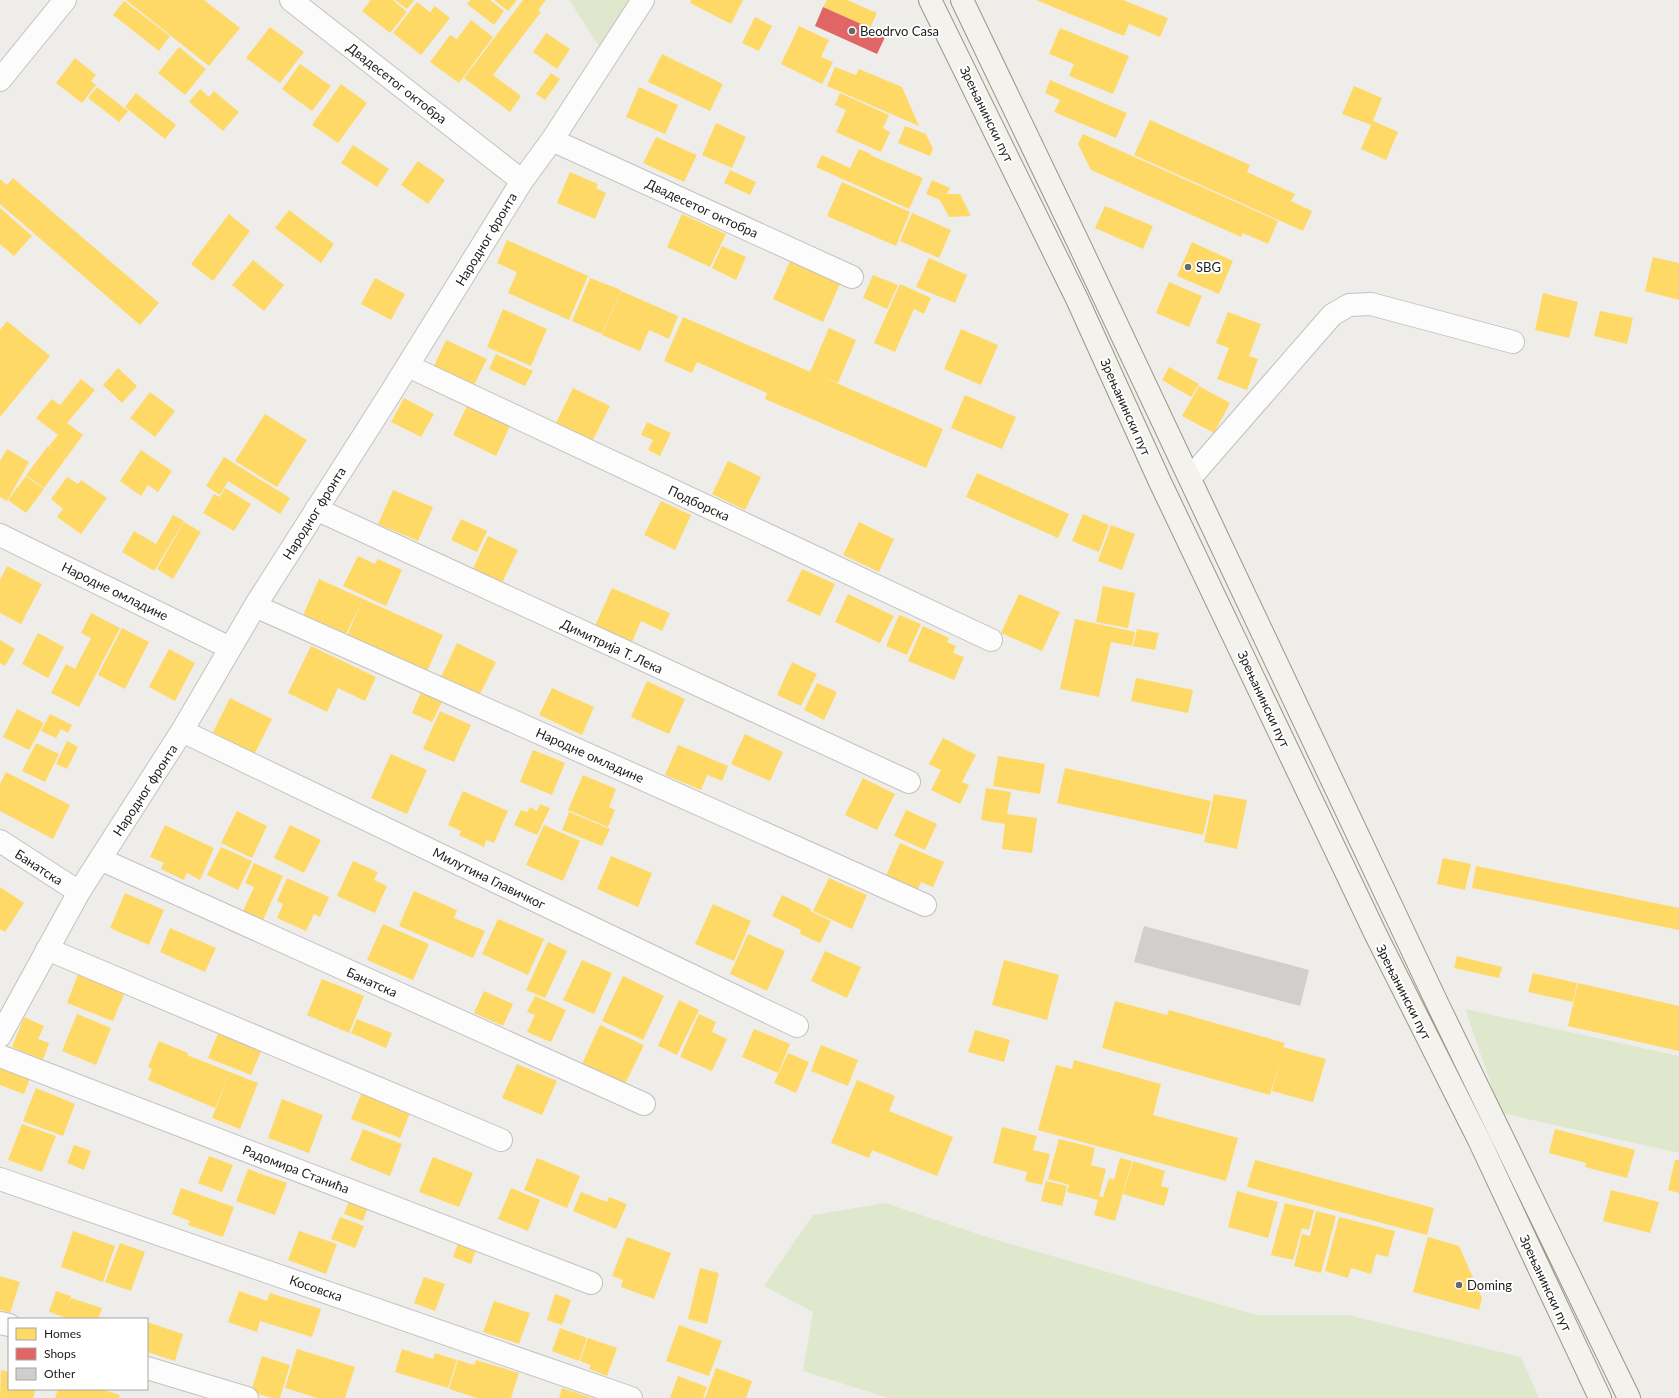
<svg xmlns="http://www.w3.org/2000/svg" width="1679" height="1398" font-family="Lato,sans-serif">
<rect width="100%" height="100%" fill="#efedea"/>
<path fill="#dfe8cd" d="M569,0H643L606,57Z
M1465,1009L1679,1056V1153L1501,1113Z
M885,1203L993,1239L1257,1315H1348L1521,1357L1539,1398H888L803,1371L813,1312L764,1286L813,1215Z"/>
<path fill="#ffd966" d="M126,0H204L240,28L209,66Z
M371,0H393L407,12L390,33L362,11Z
M395,0H414L407,9Z
M470,0H490L504,11L494,25L467,4Z
M494,0H517L508,11Z
M523,0H546L538,10L541,12L493,75L521,96L510,112L464,78Z
M691,0H743L731,24L690,3Z
M827,0H847L877,13L870,28L823,7Z
M1036,0H1123L1168,18L1160,37L1129,24L1124,36Z
M124,1L170,36L159,51L113,15Z
M417,2L430,12L435,6L450,18L421,55L393,33Z
M755,17L772,26L759,51L742,43Z
M471,20L493,37L459,83L430,62L450,35L457,39Z
M799,26L829,40L821,57L833,62L822,84L781,64Z
M270,27L304,52L280,83L246,58Z
M1060,28L1129,56L1113,94L1069,76L1074,64L1049,54Z
M546,33L570,49L557,69L533,52Z
M179,47L206,69L185,95L158,73Z
M662,54L723,84L710,111L648,82Z
M75,58L96,75L91,81L96,85L82,103L56,83Z
M300,64L331,86L312,111L282,89Z
M835,67L856,75L859,69L902,87L919,126L827,86Z
M551,73L560,79L545,100L536,94Z
M1050,80L1127,113L1116,138L1054,112L1060,100L1045,93Z
M341,84L367,103L338,143L312,125Z
M1354,86L1382,98L1373,121L1398,132L1386,160L1361,149L1371,125L1342,114Z
M97,87L128,111L119,122L88,98Z
M639,87L678,105L665,134L626,117Z
M200,89L209,97L214,91L239,112L223,131L189,102Z
M136,93L176,125L165,139L125,107Z
M840,93L889,115L883,128L890,132L881,152L836,132L846,110L835,105Z
M1150,120L1250,165L1247,172L1295,194L1291,201L1312,211L1303,231L1134,155Z
M716,123L746,137L732,168L702,155Z
M905,126L926,134L933,149L930,156L898,143Z
M1083,134L1278,221L1268,244L1243,233L1241,237L1091,170L1078,144Z
M656,137L697,155L684,182L643,163Z
M353,145L389,169L377,187L341,163Z
M859,149L871,154L870,155L923,178L909,209L816,167L822,155L850,168Z
M418,161L445,180L428,204L401,185Z
M730,170L756,182L750,195L724,183Z
M570,172L598,184L596,188L606,193L595,219L557,203Z
M13,178L159,303L140,325L0,204V179L7,185Z
M932,180L950,188L947,194H960L971,216L949,217L940,200L926,194Z
M842,182L910,212L896,246L827,216Z
M1105,206L1153,226L1143,249L1095,228Z
M0,208L32,236L14,256L0,244Z
M289,210L334,244L321,263L275,228Z
M912,213L951,230L939,258L900,241Z
M229,214L250,231L213,281L191,264Z
M682,214L726,234L710,267L667,247Z
M507,240L588,276L569,320L508,293L517,272L497,263Z
M1192,242L1233,261L1219,294L1177,276Z
M722,246L746,257L736,280L712,268Z
M1653,257L1679,263V300L1645,291Z
M929,258L967,275L955,303L916,287Z
M253,260L284,285L264,311L232,285Z
M790,261L840,284L823,322L773,299Z
M873,275L898,285L887,309L863,298Z
M375,278L405,294L391,320L361,304Z
M590,278L621,290L602,334L572,321Z
M1169,282L1202,296L1189,327L1156,313Z
M900,284L931,298L924,314L914,309L895,352L874,343Z
M621,291L678,316L669,339L649,330L640,351L602,335Z
M1543,293L1578,302L1569,338L1535,330Z
M503,309L547,329L531,366L487,347Z
M1600,311L1633,318L1627,344L1594,336Z
M1228,312L1261,324L1249,356L1258,359L1247,390L1217,379L1229,348L1216,343Z
M683,317L943,429L926,468L765,399L767,393L697,362L692,373L664,361Z
M7,321L50,356L0,417V330Z
M829,328L856,340L838,383L810,372Z
M961,329L998,345L981,385L944,369Z
M446,340L487,359L472,389L432,370Z
M496,354L533,371L525,386L489,369Z
M1169,367L1199,384L1191,397L1162,380Z
M118,368L137,386L122,403L103,385Z
M81,379L95,390L67,423L83,435L44,488L26,475L48,446L58,453L49,446L58,435L36,418L52,399L60,405Z
M1199,386L1230,403L1214,433L1182,416Z
M573,388L610,406L592,442L555,425Z
M150,392L175,411L155,437L130,418Z
M965,395L1016,417L1002,449L951,428Z
M404,398L434,414L421,437L391,422Z
M467,406L510,426L496,456L453,435Z
M265,414L307,440L277,487L235,461Z
M647,422L671,433L660,456L648,450L653,440L641,435Z
M7,449L29,462L7,501L0,497V461Z
M141,450L172,471L158,492L148,485L141,496L120,481Z
M224,457L290,498L280,514L228,481L220,495L206,486Z
M728,461L761,477L745,510L712,494Z
M977,473L1069,514L1058,538L966,497Z
M26,476L44,489L26,513L8,500Z
M67,477L78,484L81,480L107,498L81,534L57,517L63,509L51,499Z
M225,488L251,504L234,531L203,513L214,494L220,497Z
M393,490L433,507L418,541L378,524Z
M661,501L691,515L675,550L644,535Z
M1083,514L1109,525L1099,552L1072,541Z
M173,515L184,521L154,571L122,552L134,531L156,544Z
M461,519L487,531L477,552L451,540Z
M184,522L201,532L173,579L157,569Z
M859,522L894,539L879,572L843,555Z
M1111,525L1135,534L1122,570L1098,561Z
M488,536L518,550L501,585L472,571Z
M358,556L375,564L378,559L402,570L386,606L343,586Z
M7,566L42,584L21,624L0,613V580Z
M802,569L835,584L820,616L787,601Z
M319,579L443,635L425,676L345,640L362,601L346,634L303,615Z
M1103,586L1135,593L1128,628L1096,622Z
M612,588L670,613L662,631L641,621L632,642L595,626Z
M848,594L894,616L880,643L835,622Z
M1019,594L1060,612L1042,651L1001,633Z
M91,613L120,628L79,707L51,693L66,664L75,669L91,638L81,633Z
M899,615L921,624L907,655L886,646Z
M1075,619L1135,632L1132,646L1111,642L1099,697L1060,689Z
M923,626L949,638L947,642L956,646L953,653L964,657L954,680L908,661Z
M122,628L149,642L125,689L98,675Z
M1137,629L1159,633L1155,650L1133,646Z
M38,633L64,647L48,678L22,664Z
M0,640L15,649L5,666L0,663Z
M457,643L496,662L478,698L452,686L453,682L441,677Z
M311,646L376,677L365,701L338,688L327,712L288,693Z
M169,649L195,663L175,701L149,687Z
M792,662L817,674L801,706L777,695Z
M1136,678L1193,690L1188,713L1131,701Z
M647,681L685,699L669,734L631,717Z
M817,683L837,692L824,720L804,710Z
M552,688L594,707L582,735L539,715Z
M422,690L443,700L432,722L412,713Z
M230,698L272,719L254,755L212,734Z
M17,709L44,723L29,750L3,737Z
M440,711L471,725L454,762L423,749Z
M50,714L72,725L68,733L61,729L56,738L41,731Z
M745,734L783,752L770,781L731,764Z
M943,738L976,755L962,782L969,785L960,804L931,790L941,770L929,764Z
M67,741L78,747L67,769L56,764Z
M36,743L59,754L45,782L22,771Z
M678,745L728,766L722,781L707,775L701,790L665,775Z
M533,750L565,763L552,795L520,782Z
M391,754L427,770L407,814L371,798Z
M998,756L1045,764L1040,794L993,786Z
M1065,768L1211,801L1203,835L1057,803Z
M6,772L70,805L53,839L0,811V784Z
M583,775L616,789L609,807L615,810L608,827L568,810Z
M863,778L895,794L877,830L845,815Z
M986,788L1011,792L1007,814L1037,818L1032,853L1002,849L1005,824L981,820Z
M463,791L508,811L494,843L486,840L484,847L459,835L461,831L448,825Z
M1214,794L1247,800L1237,849L1204,842Z
M540,804L550,808L537,835L514,825L521,810L527,812L530,807L537,811Z
M906,810L937,824L925,850L894,836Z
M237,811L267,826L252,858L221,843Z
M569,812L610,829L602,846L562,830Z
M165,825L214,848L200,880L187,873L184,880L161,869L164,863L150,857Z
M290,825L321,840L304,873L274,858Z
M544,825L580,841L563,881L526,865Z
M900,843L944,862L933,887L921,882L916,893L885,878Z
M221,847L252,861L238,890L207,875Z
M611,856L652,873L638,907L597,889Z
M1443,858L1471,864L1465,890L1437,884Z
M353,861L378,872L374,880L387,886L375,913L337,896Z
M254,863L283,876L263,920L243,911L254,887L245,883Z
M1476,866L1679,908V930L1472,888Z
M287,878L329,897L320,917L314,914L306,931L277,918L283,904L277,901Z
M829,878L867,895L852,929L813,911Z
M0,887L24,903L5,932L0,929Z
M414,891L457,910L454,918L485,931L473,958L399,926Z
M125,893L164,910L149,945L110,928Z
M782,895L811,909L810,911L831,921L820,943L800,934L801,930L772,916Z
M713,904L751,921L734,961L695,944Z
M498,919L544,939L528,975L482,954Z
M383,924L429,944L413,980L367,960Z
M170,928L216,948L205,972L160,952Z
M748,934L785,951L767,991L730,974Z
M548,942L567,951L545,998L526,990Z
M825,951L861,967L847,998L811,981Z
M1457,956L1502,967L1499,978L1454,968Z
M582,960L612,973L594,1014L563,1000Z
M1004,960L1059,975L1047,1020L992,1005Z
M1533,973L1577,983L1573,1002L1528,992Z
M78,974L125,992L113,1021L67,1003Z
M623,976L664,996L643,1040L602,1021Z
M322,979L364,996L349,1033L307,1015Z
M1578,983L1679,1006V1051L1568,1026Z
M484,991L513,1004L503,1026L474,1013Z
M535,996L566,1010L551,1042L527,1032L535,1015L527,1012Z
M679,1000L699,1010L677,1055L658,1046Z
M1115,1001L1167,1015L1169,1010L1285,1043L1283,1047L1326,1059L1313,1102L1272,1091L1280,1060L1270,1095L1102,1048Z
M77,1014L111,1028L96,1065L62,1051Z
M699,1014L716,1022L712,1032L727,1039L712,1071L680,1057Z
M24,1017L44,1026L38,1039L49,1043L43,1060L12,1047Z
M357,1019L392,1033L386,1048L351,1033Z
M600,1025L644,1045L625,1084L582,1064Z
M754,1029L790,1044L778,1073L742,1057Z
M975,1030L1010,1040L1004,1062L968,1052Z
M219,1031L262,1049L251,1075L208,1058Z
M159,1041L188,1053L187,1055L230,1072L215,1108L148,1080L152,1069L148,1067Z
M821,1045L858,1060L848,1086L811,1071Z
M788,1053L809,1062L796,1093L774,1083Z
M1074,1060L1161,1084L1153,1115L1238,1138L1226,1181L1038,1130L1056,1065L1072,1069Z
M0,1063L31,1076L24,1094L0,1085Z
M517,1064L557,1081L542,1115L502,1098Z
M230,1072L258,1083L240,1129L212,1118Z
M857,1080L895,1096L889,1111L953,1137L937,1176L872,1150L869,1158L831,1143Z
M36,1088L75,1104L63,1136L23,1121Z
M362,1092L411,1111L400,1138L351,1119Z
M282,1099L323,1115L309,1153L268,1138Z
M22,1124L56,1136L42,1172L8,1160Z
M1002,1127L1037,1136L1033,1150L1050,1154L1042,1185L1025,1181L1027,1172L993,1163Z
M363,1129L402,1144L390,1176L350,1160Z
M1555,1129L1635,1150L1627,1178L1585,1167L1586,1163L1549,1153Z
M1059,1139L1095,1148L1091,1165L1106,1169L1099,1196L1103,1197L1109,1178L1114,1180L1120,1158L1132,1161L1115,1221L1094,1215L1098,1200L1067,1192L1069,1185L1048,1179Z
M74,1145L91,1151L84,1170L67,1163Z
M209,1156L233,1165L222,1192L198,1183Z
M433,1157L473,1173L459,1207L419,1192Z
M537,1158L580,1176L567,1208L524,1190Z
M1255,1160L1434,1208L1427,1235L1247,1187Z
M1675,1160H1679V1193L1668,1190Z
M1133,1161L1165,1171L1161,1186L1169,1188L1164,1206L1123,1194Z
M248,1169L287,1183L275,1215L236,1201Z
M1046,1181L1067,1186L1062,1206L1041,1201Z
M181,1188L234,1207L223,1237L188,1225L190,1221L172,1214Z
M511,1188L540,1200L528,1231L498,1219Z
M1611,1190L1659,1202L1650,1233L1603,1221Z
M1237,1191L1278,1202L1268,1238L1228,1227Z
M581,1192L607,1202L609,1197L627,1204L616,1229L573,1211Z
M350,1198L369,1205L363,1221L344,1214Z
M1285,1203L1314,1210L1309,1230L1302,1228L1293,1260L1271,1255Z
M1316,1211L1336,1216L1321,1273L1294,1266L1302,1234L1310,1236Z
M340,1217L364,1226L355,1248L331,1239Z
M1339,1217L1395,1231L1388,1257L1376,1254L1371,1274L1351,1268L1348,1278L1325,1271Z
M73,1231L115,1246L103,1282L61,1267Z
M299,1231L337,1244L326,1274L288,1260Z
M627,1237L671,1253L654,1299L621,1287L623,1280L612,1276Z
M1428,1237L1459,1246L1482,1298L1479,1310L1413,1292Z
M120,1243L145,1252L131,1291L105,1282Z
M458,1243L476,1250L471,1264L453,1257Z
M700,1268L719,1273L707,1324L688,1319Z
M0,1276L20,1282L10,1313L0,1310Z
M424,1277L445,1284L435,1311L414,1303Z
M56,1291L71,1296L66,1309L71,1298L102,1308L98,1319H63L64,1317L49,1312Z
M239,1291L267,1301L270,1293L321,1309L312,1337L260,1321L257,1332L228,1322Z
M555,1294L571,1300L562,1325L547,1320Z
M494,1301L530,1313L519,1344L483,1332Z
M147,1322L183,1334L175,1361L147,1352Z
M679,1325L722,1341L709,1376L666,1361Z
M560,1328L587,1338L579,1361L552,1351Z
M588,1338L617,1348L607,1376L589,1369L591,1365L580,1361Z
M297,1349L355,1367L345,1398H317L285,1388Z
M402,1349L433,1359L435,1353L457,1360L448,1388L395,1372Z
M262,1356L290,1365L280,1398H272L251,1392Z
M458,1360L474,1365L476,1360L519,1373L511,1398H477L449,1389Z
M716,1368L752,1381L746,1398H705Z
M1,1370L9,1372V1389H36L33,1398H0Z
M678,1376L707,1387L703,1398H670Z
M562,1388L592,1398H559Z
M58,1389H101L120,1395L119,1398H55Z"/>
<path fill="#e06666" d="M823,7L886,35L877,54L815,26Z"/>
<path fill="#d1cfcd" d="M1144,926L1309,970L1300,1006L1134,962Z"/>
<g fill="none" stroke-linecap="round" stroke-linejoin="round">
<defs>
<path id="minor" d="M291,0L522,181
M552,140L852,277
M408,366L991,640
M1190,478L1332,315L1349,305L1371,304L1513,342
M316,509L909,782
M0,535L230,648
M255,606L925,905
M182,731L797,1026
M0,841L79,892
M100,859L644,1104
M47,949L501,1140
M0,1036L79,892L182,731L255,606L390,394L522,181L552,140L643,0
M0,1056L591,1283
M0,1179L631,1398
M0,1323L9,1325
M147,1368L247,1398"/>
<path id="tertiary" d="M0,80L65,0"/>
<path id="secondary" d="M930,0L1077,299L1160,482L1376,935L1479,1140L1600,1398
M962,0L1078,242L1439,1007L1629,1398"/>
</defs>
<use href="#minor" stroke="#c2c2c0" stroke-width="24"/>
<use href="#tertiary" stroke="#c2c2c0" stroke-width="24"/>
<use href="#secondary" stroke="#989684" stroke-width="24"/>
<use href="#minor" stroke="#fdfcfc" stroke-width="22"/>
<use href="#tertiary" stroke="#fdfcfc" stroke-width="22"/>
<use href="#secondary" stroke="#f3f2ed" stroke-width="22"/>
</g>
<g fill="#696867" stroke="#fff" stroke-width="1.5">
<circle cx="852" cy="31" r="4"/>
<circle cx="1188" cy="267" r="4"/>
<circle cx="1459" cy="1285" r="4"/>
</g>
<g text-anchor="middle" stroke-width="4" stroke-linejoin="round" paint-order="stroke">
<g font-size="13" fill="#212121" stroke="#fff" text-anchor="start">
<text x="860" y="36">Beodrvo Casa</text>
<text x="1196" y="272">SBG</text>
<text x="1467" y="1290">Doming</text>
</g>
<g font-size="13" fill="#212121" stroke="#fff">
<text transform="translate(397 83) rotate(38)" y="5">Двадесетог октобра</text>
<text transform="translate(987 114) rotate(64)" y="5">Зрењанински пут</text>
<text transform="translate(702 208) rotate(25)" y="5">Двадесетог октобра</text>
<text transform="translate(486 239) rotate(-59)" y="5">Народног фронта</text>
<text transform="translate(1126 407) rotate(66)" y="5">Зрењанински пут</text>
<text transform="translate(699 503) rotate(25)" y="5">Подборска</text>
<text transform="translate(314 513) rotate(-58)" y="5">Народног фронта</text>
<text transform="translate(115 591) rotate(26)" y="5">Народне омладине</text>
<text transform="translate(612 646) rotate(25)" y="5">Димитрија Т. Лека</text>
<text transform="translate(1264 699) rotate(65)" y="5">Зрењанински пут</text>
<text transform="translate(590 755) rotate(24)" y="5">Народне омладине</text>
<text transform="translate(145 790) rotate(-57)" y="5">Народног фронта</text>
<text transform="translate(39 867) rotate(33)" y="5">Банатска</text>
<text transform="translate(489 878) rotate(26)" y="5">Милутина Главичког</text>
<text transform="translate(372 982) rotate(24)" y="5">Банатска</text>
<text transform="translate(1404 992) rotate(63)" y="5">Зрењанински пут</text>
<text transform="translate(296 1169) rotate(21)" y="5">Радомира Станића</text>
<text transform="translate(1546 1283) rotate(65)" y="5">Зрењанински пут</text>
<text transform="translate(316 1288) rotate(19)" y="5">Косовска</text>
</g>
</g>
<rect x="8" y="1318" width="140" height="72" fill="#ffffff" stroke="#a6a6a6"/>
<rect x="16" y="1328" width="20" height="12" fill="#ffd966" stroke="#a6a6a6"/>
<text x="44" y="1338" font-size="12" fill="#212121">Homes</text>
<rect x="16" y="1348" width="20" height="12" fill="#e06666" stroke="#a6a6a6"/>
<text x="44" y="1358" font-size="12" fill="#212121">Shops</text>
<rect x="16" y="1368" width="20" height="12" fill="#d1cfcd" stroke="#a6a6a6"/>
<text x="44" y="1378" font-size="12" fill="#212121">Other</text>
</svg>
